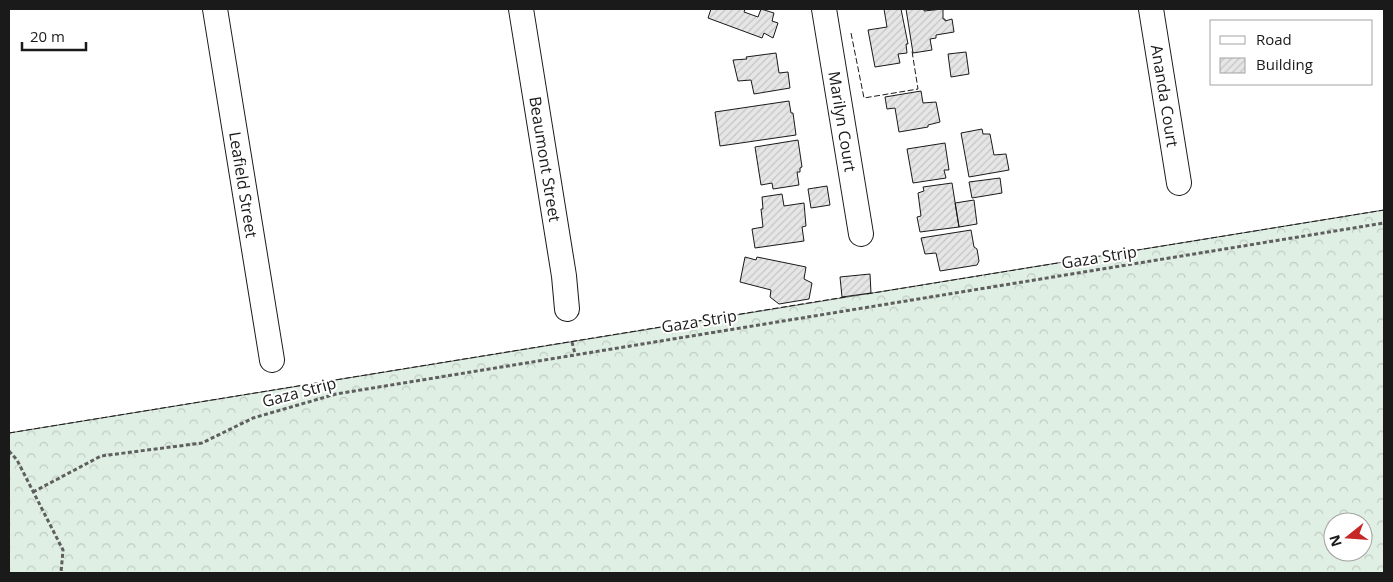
<svg xmlns="http://www.w3.org/2000/svg" width="1393" height="582" font-family="'Open Sans',sans-serif">
<defs>
<pattern id="forest-crowns" width="20" height="18" patternUnits="userSpaceOnUse" patternTransform="scale(1.25)"><rect width="20" height="18" fill="#e0efe3"/><path d="M2 6a3 3 0 1 1 6 0M12 15a3 3 0 1 1 6 0" fill="none" stroke="#c0ccc2"/></pattern>
<pattern id="building-hatch" width="6" height="6" patternUnits="userSpaceOnUse" patternTransform="scale(1.25)"><rect width="6" height="6" fill="#e6e6e6"/><path d="M-1 1l2-2M0 6l6-6M5 7l2-2" fill="none" stroke="#c5c5c5"/></pattern>
</defs>
<rect width="100%" height="100%" fill="#fff"/>
<path fill="url(#forest-crowns)" stroke="#6a6a6a" fill-rule="evenodd" d="M1384,210V573H9V433ZM1333,522H1363V552H1333Z"/>
<path fill="url(#building-hatch)" stroke="#1a1a1a" d="M711,9H745L744,12L758,17L761,9L774,13L772,21L778,23L773,38L764,33L762,38L708,18Z
M884,9H901L908,44H906L907,53L898,54L900,63L875,67L868,30L887,27Z
M906,9H924V11L943,9V19H945V21L952,19L954,32L936,35V38L930,39L932,50L913,53Z
M966,52L969,74L951,77L948,54Z
M776,53L779,73L788,72L790,88L754,94L751,80L738,81L733,60L747,59L746,57Z
M921,91L923,103L936,102L940,122L928,125V127L899,132L895,108L887,109L885,97Z
M789,101L791,113H793L796,135L720,146L715,112Z
M982,129L983,134H990L994,155L1006,154L1009,170L969,177L961,133Z
M798,140L802,167L800,168V172H797L799,185L773,189L772,183L761,185L755,147Z
M945,143L949,170H944L946,178L913,183L907,149Z
M1000,178L1002,193L972,198L969,182Z
M952,183L959,227L920,232L917,217L921,216L918,193L924,191L923,187Z
M827,186L830,205L811,208L808,189Z
M782,194L784,206L804,203L806,226L802,227L804,241L755,248L752,229L763,227L761,209H763L762,197Z
M974,200L977,224L959,227L955,203Z
M971,230L974,247L977,249L979,261L977,265L940,271L936,253L925,254L921,238Z
M745,257L756,260L757,257L806,267L804,279L812,283L809,299L779,304L770,297L771,290L740,282Z
M870,274L871,293L842,297L840,277Z"/>
<g fill="none" stroke-linecap="round" stroke-linejoin="round">
<defs>
<g id="minor">
<path id="s1" d="M215,9L272,360"/>
<path id="s2" d="M521,9L564,276L567,309"/>
<path id="s3" d="M824,9L861,234"/>
<path id="s4" d="M1151,9L1179,183"/>
</g>
</defs>
<use href="#minor" stroke="#1a1a1a" stroke-width="26"/>
<path stroke="#5f5f5f" stroke-width="3" stroke-dasharray="4 2.5" stroke-linecap="butt" d="M572,342L575,354
M9,451L17,460L63,550L61,573
M33,492L101,456L202,443L253,418L336,394L1384,223"/>
<use href="#minor" stroke="#fff" stroke-width="24"/>
<path stroke="#1a1a1a" stroke-width="1" stroke-dasharray="6 2.5" stroke-linecap="butt" d="M851,33L864,98L918,89L912,51
M867,294L1384,210
M9,433L845,297"/>
</g>
<g text-anchor="middle" stroke-width="4" stroke-linejoin="round" paint-order="stroke">
<g font-size="16" fill="#1a1a1a" stroke="#fff">
<text dy="6" stroke="none"><textPath href="#s4" startOffset="88">Ananda Court</textPath></text>
<text dy="6" stroke="none"><textPath href="#s3" startOffset="114">Marilyn Court</textPath></text>
<text dy="6" stroke="none"><textPath href="#s2" startOffset="152">Beaumont Street</textPath></text>
<text dy="6" stroke="none"><textPath href="#s1" startOffset="178">Leafield Street</textPath></text>
<text transform="translate(1099 257) rotate(-9)" y="6">Gaza Strip</text>
<text transform="translate(699 321) rotate(-9)" y="6">Gaza Strip</text>
<text transform="translate(299 392) rotate(-15)" y="6">Gaza Strip</text>
</g>
</g>
<rect width="1393" height="582" fill="none" stroke="#1a1a1a" stroke-width="20"/>
<rect x="1210" y="20" width="162" height="65" fill="#ffffff" stroke="#a3a3a3"/>
<rect x="1220" y="36" width="25" height="8" fill="#ffffff" stroke="#a3a3a3"/>
<text x="1256" y="45" font-size="15" fill="#1a1a1a">Road</text>
<rect x="1220" y="58" width="25" height="15" fill="url(#building-hatch)" stroke="#a3a3a3"/>
<text x="1256" y="70" font-size="15" fill="#1a1a1a">Building</text>
<g transform="translate(1348 537) rotate(253)"><circle r="24" fill="#ffffff" stroke="#a3a3a3"/>
<path d="M0-4L9 19L0 12L-9 19Z" fill="#c62828"/>
<text y="-8" font-size="14" font-weight="bold" text-anchor="middle" fill="#1a1a1a">N</text>
</g>
<path d="M22 42v8h64v-8" fill="none" stroke="#1a1a1a" stroke-width="2.5"/>
<text x="30" y="42" font-size="15" fill="#1a1a1a" stroke="#ffffff" stroke-width="4" paint-order="stroke">20 m</text>
</svg>
